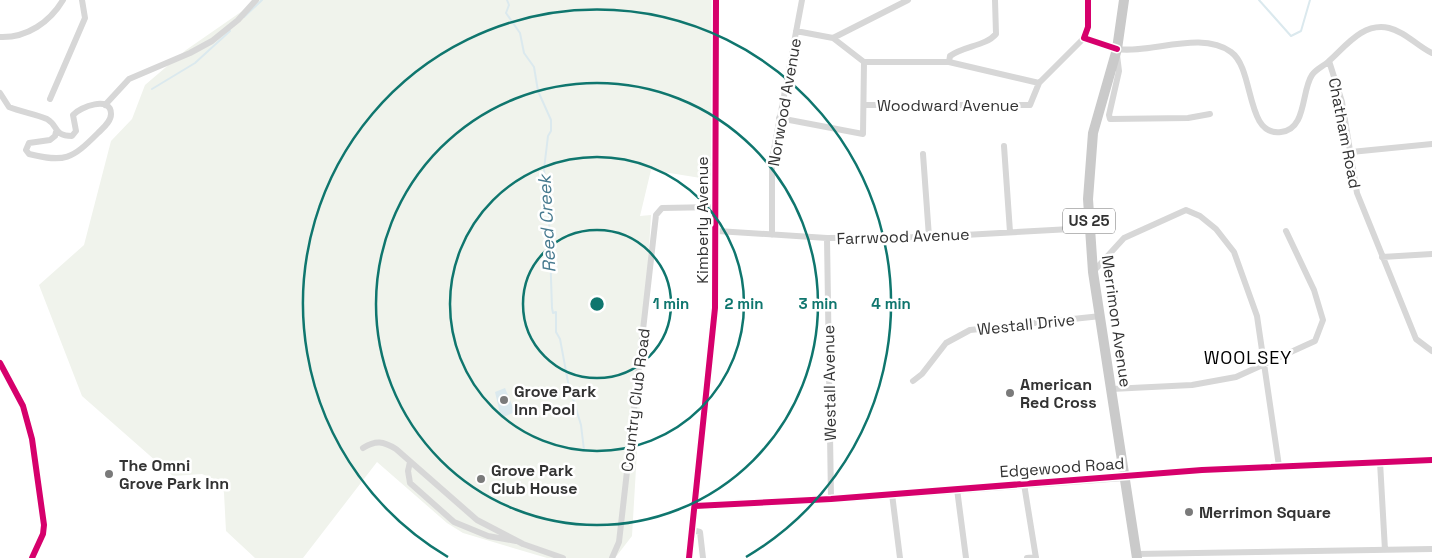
<svg xmlns="http://www.w3.org/2000/svg" width="1432" height="558" font-family="'Space Grotesk',sans-serif">
<rect width="100%" height="100%" fill="#fff"/>
<path fill="#f0f3ec" d="M258,0H712L713,180L651,170L640,216L651,215L632,536L615,558H547L463,533L447,523L377,462L303,558H255L226,531L224,493L221,482L202,474L173,476L82,396L39,285L84,245L111,141L132,119L145,85L186,50Z"/>
<path fill="#dbe9ee" d="M505,388L515,412L501,418L495,392Z"/>
<g fill="none" stroke-linecap="round" stroke-linejoin="round">
<path stroke="#dbe9ee" stroke-width="2" d="M507,0L509,5L506,13L520,33L524,53L534,67L538,91L551,120V131L548,136L544,169L549,219L552,308L553,313L556,312V332L560,339L568,382L581,425L584,450
M1259,0L1291,36L1301,31L1310,0
M244,17L262,0
M152,89L195,63L230,31"/>
<path stroke="#d7d7d7" stroke-width="6" d="M0,37C27,38 50,22 63,0
M833,38L908,0
M1117,55L1119,71L1109,115L1110,119L1188,118L1210,114
M1329,61L1342,102L1357,193L1416,339L1432,351
M864,62H949L1039,83
M949,62L950,56C963,46 986,46 996,34L995,0
M0,93L9,107C21,112 36,114 47,119C59,126 53,136 72,136L76,131L73,115C80,107 111,95 111,114C111,122 103,128 98,133C72,159 65,163 29,154L26,150L29,143L50,140L55,136L56,132
M50,99L85,18L82,0
M105,105L129,79L190,53L212,41L238,20L256,0
M864,105H1030L1039,83L1084,38C1094,41 1105,47 1116,49C1151,54 1201,30 1231,52C1255,69 1245,137 1281,132C1307,129 1301,91 1312,75C1316,69 1324,66 1329,61C1346,46 1363,22 1389,28C1406,32 1417,46 1432,53
M779,118L863,134L864,62L833,38L796,31
M1004,146L1010,232
M1351,152L1432,144
M923,154L929,237
M717,231L827,238L929,237L1089,228
M772,235V160L802,0
M827,238L831,499
M1382,257L1432,254
M1093,272L1124,238L1186,210L1200,216L1216,229L1234,252L1257,316L1279,466
M0,363L23,406L32,439L44,525L43,534L32,558
M913,381L922,374L946,343L970,330L1101,316
M1111,389L1192,385L1236,377L1315,341L1323,320L1314,290L1286,231
M363,448C376,440 383,441 396,449L477,520L523,544L563,558
M410,462L408,471L410,483L454,522L488,536L516,541
M1380,462L1385,550
M1124,477L1202,470L1432,460
M1024,484L1036,558
M957,489L966,558
M892,494L900,558
M692,530L700,532L703,558
M1136,554L1432,549
M612,558L619,542L656,215L662,208L716,207
M1027,558L1036,557"/>
<path stroke="#d7d7d7" stroke-width="8" d="M1084,38L1088,27V0
M695,506L831,499L1124,477
M689,558L715,308L716,0"/>
<path stroke="#cacaca" stroke-width="10" d="M1124,0L1117,49L1093,133L1088,199L1093,272L1137,558"/>
<defs>
<path id="cycleway" d="M1088,0V27L1084,38L1117,49
M0,363L23,406L32,439L44,525L43,534L32,558
M695,506L831,499L1202,470L1432,460
M689,558L715,308L716,0"/>
</defs>
<use href="#cycleway" stroke="#fff" stroke-width="9"/>
<use href="#cycleway" stroke="#d6006c" stroke-width="6"/>
</g>
<g fill="none" stroke="#0f766e" stroke-width="2.5">
<circle cx="597" cy="304" r="74"/>
<circle cx="597" cy="304" r="147"/>
<circle cx="597" cy="304" r="221"/>
<path d="M448 557A294 294 0 1 1 746 557"/>
</g>
<g fill="#7a7a7a" stroke="#fff" stroke-width="2">
<circle cx="1010" cy="393" r="5"/>
<circle cx="504" cy="400" r="5"/>
<circle cx="109" cy="474" r="5"/>
<circle cx="481" cy="479" r="5"/>
<circle cx="1189" cy="512" r="5"/>
</g>
<g text-anchor="middle" stroke-width="5" stroke-linejoin="round" paint-order="stroke">
<rect fill="#fff" stroke="#707070" stroke-width="1" x="1063" y="208.5" width="52" height="25" rx="4"/>
<g font-size="15" font-weight="bold" fill="#333">
<text x="1089" y="226">US 25</text>
</g>
<g font-size="16" fill="#333" stroke="#fff">
<text transform="translate(784 102) rotate(-80)" y="6">Norwood Avenue</text>
<text x="948" y="111">Woodward Avenue</text>
<text transform="translate(1345 133) rotate(79)" y="6">Chatham Road</text>
<text transform="translate(702 220) rotate(-90)" y="6">Kimberly Avenue</text>
<text transform="translate(903 236) rotate(-2)" y="6">Farrwood Avenue</text>
<text transform="translate(1117 321) rotate(82)" y="6">Merrimon Avenue</text>
<text transform="translate(1026 324) rotate(-6)" y="6">Westall Drive</text>
<text transform="translate(829 383) rotate(-91)" y="6">Westall Avenue</text>
<text transform="translate(635 400) rotate(-83)" y="6">Country Club Road</text>
<text transform="translate(1062 467) rotate(-4)" y="6">Edgewood Road</text>
</g>
<g font-size="16" font-weight="bold" fill="#333" stroke="#fff" text-anchor="start">
<text x="1020" y="390">American<tspan x="1020" dy="18">Red Cross</tspan></text>
<text x="514" y="397">Grove Park<tspan x="514" dy="18">Inn Pool</tspan></text>
<text x="119" y="471">The Omni<tspan x="119" dy="18">Grove Park Inn</tspan></text>
<text x="491" y="476">Grove Park<tspan x="491" dy="18">Club House</tspan></text>
<text x="1199" y="518">Merrimon Square</text>
</g>
<g font-size="18" font-style="italic" fill="#477a8f" stroke="#fff">
<text transform="translate(547 224) rotate(-93)" y="6">Reed Creek</text>
</g>
<g font-size="18" letter-spacing="1" fill="#000" stroke="#fff">
<text x="1248" y="364">WOOLSEY</text>
</g>
</g>
<circle cx="597" cy="304" r="8" fill="#0f766e" stroke="#fff" stroke-width="2.5"/>
<g font-size="15" text-anchor="middle" font-weight="bold" fill="#0f766e" stroke="#fff" stroke-width="5" stroke-linejoin="round" paint-order="stroke">
<text x="671" y="309">1 min</text>
<text x="744" y="309">2 min</text>
<text x="818" y="309">3 min</text>
<text x="891" y="309">4 min</text>
</g>
</svg>
